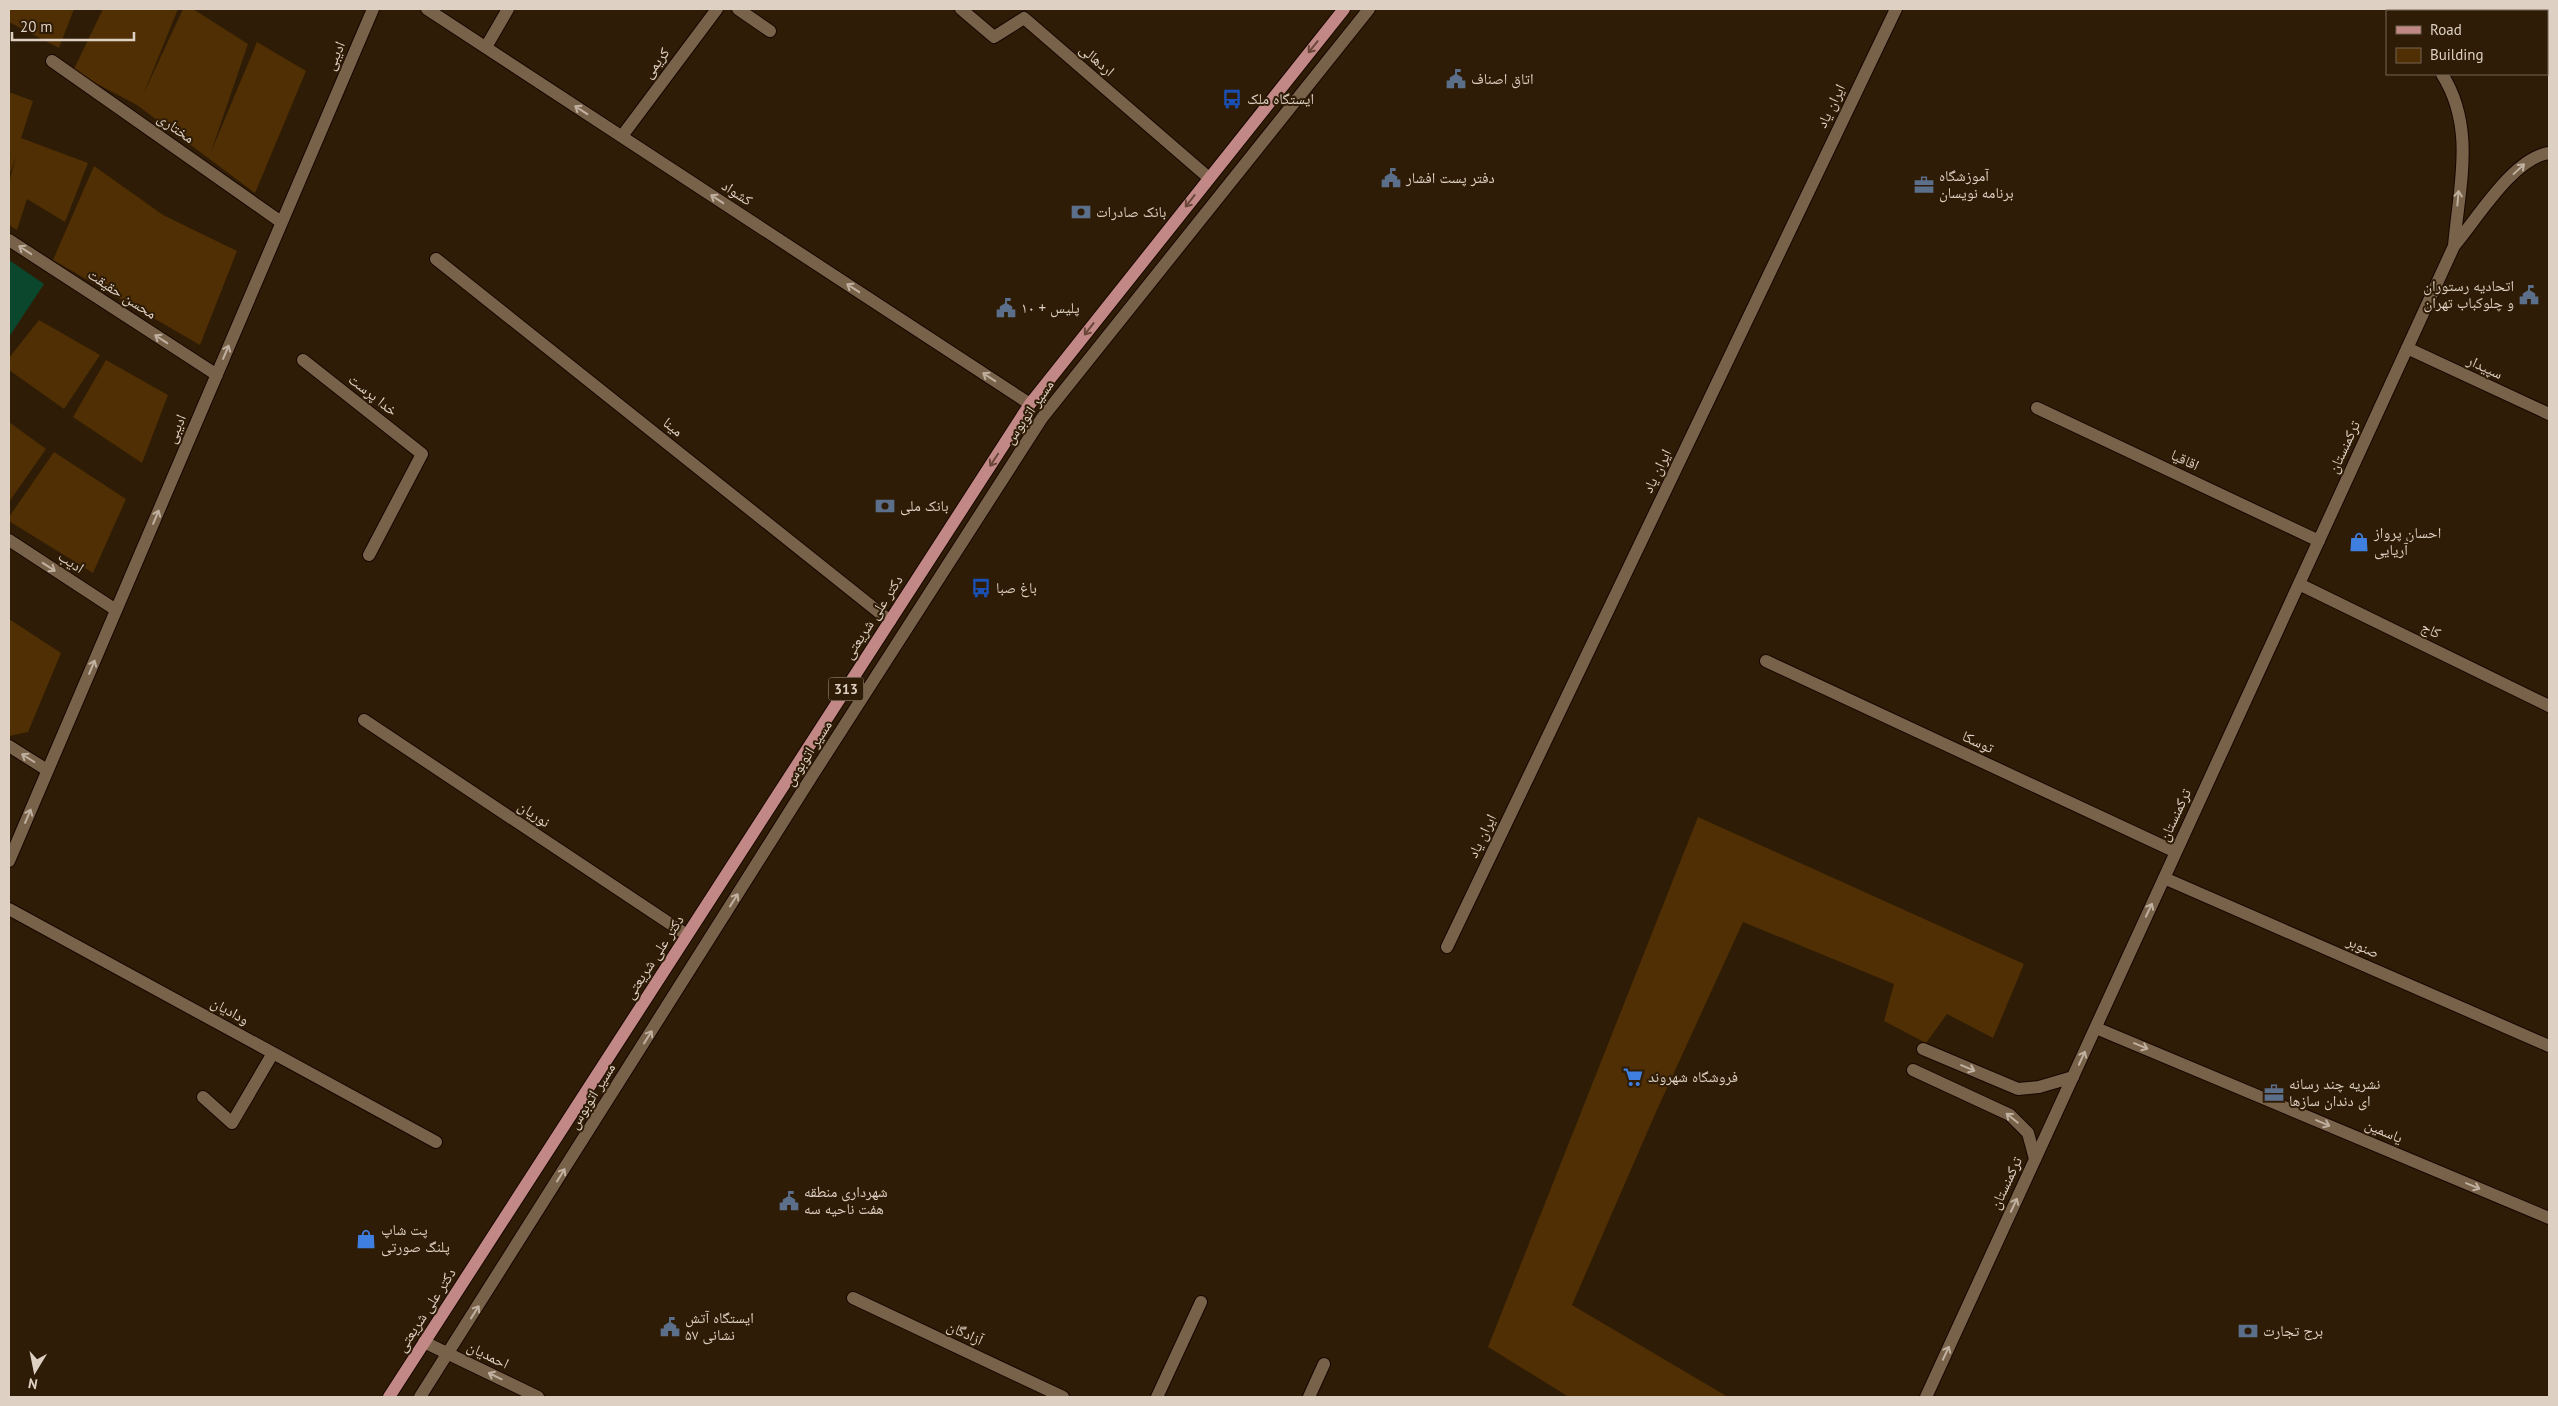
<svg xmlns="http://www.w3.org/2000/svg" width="2558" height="1406" font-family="'PT Sans','Noto Naskh Arabic',sans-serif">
<rect width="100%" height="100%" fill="#2f1c06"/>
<path fill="#0a472d" d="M9,260L44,284L9,337Z"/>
<path fill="#4f2f03" d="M9,9H74L59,48L9,22Z
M103,9H178L143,95L183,9H193L248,44L211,152L257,42L306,71L255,193L137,105L73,71Z
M9,92L33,101L21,138L88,163L65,222L27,199L17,230L9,225V182L16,157L9,176Z
M94,166L163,215L237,251L200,345L53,260Z
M39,320L100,355L64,409L9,370V358Z
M106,360L168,395L142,463L73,417Z
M9,422L46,449L9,502Z
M54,452L126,499L93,573L9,521V517Z
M9,619L61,653L28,732L9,736Z
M1698,817L2024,964L1993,1038L1947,1014L1926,1043L1884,1021L1894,984L1743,922L1656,1112L1572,1305L1728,1397H1569L1488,1347Z"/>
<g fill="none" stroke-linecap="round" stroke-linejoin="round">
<defs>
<path id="service" d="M486,47L508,9
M364,720L687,935
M1923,1049L2018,1089L2039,1087L2073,1077
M1913,1070L2010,1115L2028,1133L2035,1159
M420,1397L812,776L1042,418L1369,9"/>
<path id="minor" d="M427,9L1030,404
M738,9L770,31
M961,9L994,37L1024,18L1209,178
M2398,9L2399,11
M2467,9L2471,11
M2547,55L2549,57
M52,61L281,222
M2442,74C2476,128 2459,186 2454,246
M622,136L717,9
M9,240L217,375
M436,259L890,621
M2407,348L2549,414
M303,360L422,454L369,555
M2037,408L2319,541
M9,540L116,610
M2299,584L2549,706
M1766,661L2176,852
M9,746L47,770
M9,861L373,9
M2164,878L2549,1046
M9,909L436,1142
M1447,947L1896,9
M2096,1028L2549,1218
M203,1097L232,1123L273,1053
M853,1298L1063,1397
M424,1342L538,1397
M1157,1397L1201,1302
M1309,1397L1324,1364
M1926,1397L2454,246C2477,219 2513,158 2549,153"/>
<path id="primary" d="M389,1397L1030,404L1344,9"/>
</defs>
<use href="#service" stroke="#170600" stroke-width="14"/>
<use href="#minor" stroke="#170600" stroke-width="14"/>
<use href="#primary" stroke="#170600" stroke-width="14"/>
<use href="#service" stroke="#79624a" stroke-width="12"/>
<use href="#minor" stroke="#79624a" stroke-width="12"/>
<use href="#primary" stroke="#c28885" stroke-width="12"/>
</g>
<defs><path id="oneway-shaft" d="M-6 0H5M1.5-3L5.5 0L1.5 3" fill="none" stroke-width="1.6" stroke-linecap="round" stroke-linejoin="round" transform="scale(1.25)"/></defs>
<g stroke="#6a4739">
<use href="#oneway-shaft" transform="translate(1313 47) rotate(129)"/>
<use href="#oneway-shaft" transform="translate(1190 201) rotate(128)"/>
<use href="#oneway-shaft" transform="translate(1089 329) rotate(128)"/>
<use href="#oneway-shaft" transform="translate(994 460) rotate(123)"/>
</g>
<g stroke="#c0b09f">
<use href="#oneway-shaft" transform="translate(581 110) rotate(-147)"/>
<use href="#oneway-shaft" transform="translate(2519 169) rotate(-43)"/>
<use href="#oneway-shaft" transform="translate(2458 198) rotate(-85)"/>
<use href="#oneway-shaft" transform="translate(717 199) rotate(-147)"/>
<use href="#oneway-shaft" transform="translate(25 250) rotate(-147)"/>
<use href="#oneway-shaft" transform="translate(853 288) rotate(-147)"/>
<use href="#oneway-shaft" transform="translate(161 339) rotate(-147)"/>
<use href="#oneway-shaft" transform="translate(226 352) rotate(-67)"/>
<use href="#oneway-shaft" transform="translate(989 377) rotate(-147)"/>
<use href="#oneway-shaft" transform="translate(156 517) rotate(-67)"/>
<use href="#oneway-shaft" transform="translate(49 567) rotate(33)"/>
<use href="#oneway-shaft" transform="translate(92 667) rotate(-67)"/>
<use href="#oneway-shaft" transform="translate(28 758) rotate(-148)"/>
<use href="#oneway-shaft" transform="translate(28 816) rotate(-67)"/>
<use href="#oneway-shaft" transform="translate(734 900) rotate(-58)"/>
<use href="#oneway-shaft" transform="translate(2149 910) rotate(-65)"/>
<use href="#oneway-shaft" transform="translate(648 1037) rotate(-58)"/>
<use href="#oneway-shaft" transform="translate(2141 1046) rotate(23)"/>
<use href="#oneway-shaft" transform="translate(2082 1058) rotate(-65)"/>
<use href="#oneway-shaft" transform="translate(1968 1068) rotate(23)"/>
<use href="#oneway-shaft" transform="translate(2012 1118) rotate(-141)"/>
<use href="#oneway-shaft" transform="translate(2323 1123) rotate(23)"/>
<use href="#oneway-shaft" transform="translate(561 1175) rotate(-58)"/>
<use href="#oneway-shaft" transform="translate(2473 1186) rotate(23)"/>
<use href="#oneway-shaft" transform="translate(2014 1205) rotate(-65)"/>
<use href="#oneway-shaft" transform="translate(475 1312) rotate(-58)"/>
<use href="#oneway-shaft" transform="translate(1946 1353) rotate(-65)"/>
<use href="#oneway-shaft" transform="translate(495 1376) rotate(-154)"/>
</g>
<defs>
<symbol id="civic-bare" viewBox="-9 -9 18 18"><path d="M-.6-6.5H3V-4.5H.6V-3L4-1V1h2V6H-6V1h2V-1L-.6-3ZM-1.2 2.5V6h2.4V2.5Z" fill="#5c6f8a" stroke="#2f1c06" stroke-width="2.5" paint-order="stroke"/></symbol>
<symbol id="bus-bare" viewBox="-9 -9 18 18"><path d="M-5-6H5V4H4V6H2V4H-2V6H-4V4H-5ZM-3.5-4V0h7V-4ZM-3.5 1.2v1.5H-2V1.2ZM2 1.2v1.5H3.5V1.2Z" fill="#1a4fb4" stroke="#2f1c06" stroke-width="2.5" paint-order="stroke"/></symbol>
<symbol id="office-bare" viewBox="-9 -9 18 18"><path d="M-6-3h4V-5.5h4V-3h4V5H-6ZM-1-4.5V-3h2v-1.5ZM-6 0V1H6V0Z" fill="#5c6f8a" stroke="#2f1c06" stroke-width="2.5" paint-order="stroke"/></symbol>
<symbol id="bank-bare" viewBox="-9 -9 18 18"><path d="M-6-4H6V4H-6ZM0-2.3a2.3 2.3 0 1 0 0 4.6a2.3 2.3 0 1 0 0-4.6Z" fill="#5c6f8a" stroke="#2f1c06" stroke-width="2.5" paint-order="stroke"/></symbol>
<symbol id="shop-bare" viewBox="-9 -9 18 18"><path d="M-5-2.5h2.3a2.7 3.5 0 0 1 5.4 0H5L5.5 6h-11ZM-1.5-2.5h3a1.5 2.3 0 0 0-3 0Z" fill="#3f7fe0" stroke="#2f1c06" stroke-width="2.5" paint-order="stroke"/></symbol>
<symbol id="supermarket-bare" viewBox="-9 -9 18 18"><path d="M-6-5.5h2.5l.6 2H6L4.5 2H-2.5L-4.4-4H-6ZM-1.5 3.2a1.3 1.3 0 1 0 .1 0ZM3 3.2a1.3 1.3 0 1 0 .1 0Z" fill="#3f7fe0" stroke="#2f1c06" stroke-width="2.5" paint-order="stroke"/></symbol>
</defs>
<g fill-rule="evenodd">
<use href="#civic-bare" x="1442" y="65" width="28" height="28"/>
<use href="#bus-bare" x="1218" y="85" width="28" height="28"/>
<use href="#civic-bare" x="1377" y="164" width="28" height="28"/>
<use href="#office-bare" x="1910" y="171" width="28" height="28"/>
<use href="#bank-bare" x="1067" y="198" width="28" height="28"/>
<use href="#civic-bare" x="2515" y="281" width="28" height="28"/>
<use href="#civic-bare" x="992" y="294" width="28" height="28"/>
<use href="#bank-bare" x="871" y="492" width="28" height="28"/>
<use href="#shop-bare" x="2345" y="528" width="28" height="28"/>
<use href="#bus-bare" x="967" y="574" width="28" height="28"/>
<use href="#supermarket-bare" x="1619" y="1063" width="28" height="28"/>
<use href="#office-bare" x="2260" y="1079" width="28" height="28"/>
<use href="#civic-bare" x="775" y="1187" width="28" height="28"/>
<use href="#shop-bare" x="352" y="1225" width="28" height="28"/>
<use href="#civic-bare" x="656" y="1313" width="28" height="28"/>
<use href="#bank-bare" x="2234" y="1317" width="28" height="28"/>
</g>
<g text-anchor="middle" stroke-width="4" stroke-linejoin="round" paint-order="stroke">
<rect fill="#2f1c06" stroke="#aa9b8b" stroke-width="1" x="828.5" y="677.5" width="35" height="23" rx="4"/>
<g font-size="14" font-weight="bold" fill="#ded1c4">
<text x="846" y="694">313</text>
</g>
<g font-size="15" fill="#ded1c4" stroke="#2f1c06">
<text transform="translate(335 56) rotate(-67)" y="5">ادیبی</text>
<text transform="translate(1097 60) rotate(41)" y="5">اردهالی</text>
<text transform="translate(656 63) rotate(-53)" y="5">کریمی</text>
<text transform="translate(1831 106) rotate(-64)" y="5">ایران یاد</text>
<text transform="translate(176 128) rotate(35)" y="5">مختاری</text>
<text transform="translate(737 193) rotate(33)" y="5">کشواد</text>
<text transform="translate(122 294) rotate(33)" y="5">محسن حقیقت</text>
<text transform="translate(2485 367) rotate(25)" y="5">سپیدار</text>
<text transform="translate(373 395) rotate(38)" y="5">خدا پرست</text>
<text transform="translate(1029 412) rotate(-55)" y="5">مسیر اتوبوس</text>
<text transform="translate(673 427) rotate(39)" y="5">مینا</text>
<text transform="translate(176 429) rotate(-67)" y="5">ادیبی</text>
<text transform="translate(2344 447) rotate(-65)" y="5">ترکمنستان</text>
<text transform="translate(2185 460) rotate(25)" y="5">اقاقیا</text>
<text transform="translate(1657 471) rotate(-64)" y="5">ایران یاد</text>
<text transform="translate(71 562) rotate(33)" y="5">ادیب</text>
<text transform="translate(873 617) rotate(-57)" y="5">دکتر علی شریعتی</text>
<text transform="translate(2431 630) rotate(26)" y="5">کاج</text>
<text transform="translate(1978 742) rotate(25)" y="5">توسکا</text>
<text transform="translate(808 753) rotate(-57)" y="5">مسیر اتوبوس</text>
<text transform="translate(534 814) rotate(34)" y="5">نوریان</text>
<text transform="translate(2175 815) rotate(-65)" y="5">ترکمنستان</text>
<text transform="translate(1482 836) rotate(-64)" y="5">ایران یاد</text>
<text transform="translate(2363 947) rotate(24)" y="5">صنوبر</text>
<text transform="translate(654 957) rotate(-57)" y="5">دکتر علی شریعتی</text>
<text transform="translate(230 1011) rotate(29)" y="5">ودادیان</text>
<text transform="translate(592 1096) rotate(-58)" y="5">مسیر اتوبوس</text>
<text transform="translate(2384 1131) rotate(23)" y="5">یاسمین</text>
<text transform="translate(2006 1183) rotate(-65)" y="5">ترکمنستان</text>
<text transform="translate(426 1310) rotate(-57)" y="5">دکتر علی شریعتی</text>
<text transform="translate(965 1333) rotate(25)" y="5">آزادگان</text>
<text transform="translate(488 1355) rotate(26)" y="5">احمدیان</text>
</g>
<g font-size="15" fill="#ded1c4" stroke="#2f1c06" text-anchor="start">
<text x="1471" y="84">اتاق اصناف</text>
<text x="1247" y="104">ایستگاه ملک</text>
<text x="1939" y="181">آموزشگاه<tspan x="1939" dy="17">برنامه نویسان</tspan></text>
<text x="1406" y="183">دفتر پست افشار</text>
<text x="1096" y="217">بانک صادرات</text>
<text x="2514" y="291" text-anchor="end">اتحادیه رستوران<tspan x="2514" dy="17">و چلوکباب تهران</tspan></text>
<text x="1021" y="313">پلیس + ۱۰</text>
<text x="900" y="511">بانک ملی</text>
<text x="2374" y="538">احسان پرواز<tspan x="2374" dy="17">آریایی</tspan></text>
<text x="996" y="593">باغ صبا</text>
<text x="1648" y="1082">فروشگاه شهروند</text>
<text x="2289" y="1089">نشریه چند رسانه<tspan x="2289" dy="17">ای دندان سازها</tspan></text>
<text x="804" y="1197">شهرداری منطقه<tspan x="804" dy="17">هفت ناحیه سه</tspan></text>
<text x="381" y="1235">پت شاپ<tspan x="381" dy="17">پلنگ صورتی</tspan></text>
<text x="685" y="1323">ایستگاه آتش<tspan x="685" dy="17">نشانی ۵۷</tspan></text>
<text x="2263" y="1336">برج تجارت</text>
</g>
</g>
<rect width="2558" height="1406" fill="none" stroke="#ded1c4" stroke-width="20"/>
<rect x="2386" y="10" width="162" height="65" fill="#2f1c06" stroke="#756452"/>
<rect x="2396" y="26" width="25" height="8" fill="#c28885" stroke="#756452"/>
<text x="2430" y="35" font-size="15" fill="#ded1c4">Road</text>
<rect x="2396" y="48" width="25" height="15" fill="#4f2f03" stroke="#756452"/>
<text x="2430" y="60" font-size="15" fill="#ded1c4">Building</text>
<g transform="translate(35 1371) rotate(190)" stroke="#2f1c06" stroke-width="4" paint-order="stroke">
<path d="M0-4L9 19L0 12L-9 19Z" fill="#ded1c4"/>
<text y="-8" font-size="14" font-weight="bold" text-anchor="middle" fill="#ded1c4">N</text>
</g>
<path d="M12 32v8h122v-8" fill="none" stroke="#ded1c4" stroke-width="2.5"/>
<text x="20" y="32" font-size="15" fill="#ded1c4" stroke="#2f1c06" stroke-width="4" paint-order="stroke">20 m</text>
</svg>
